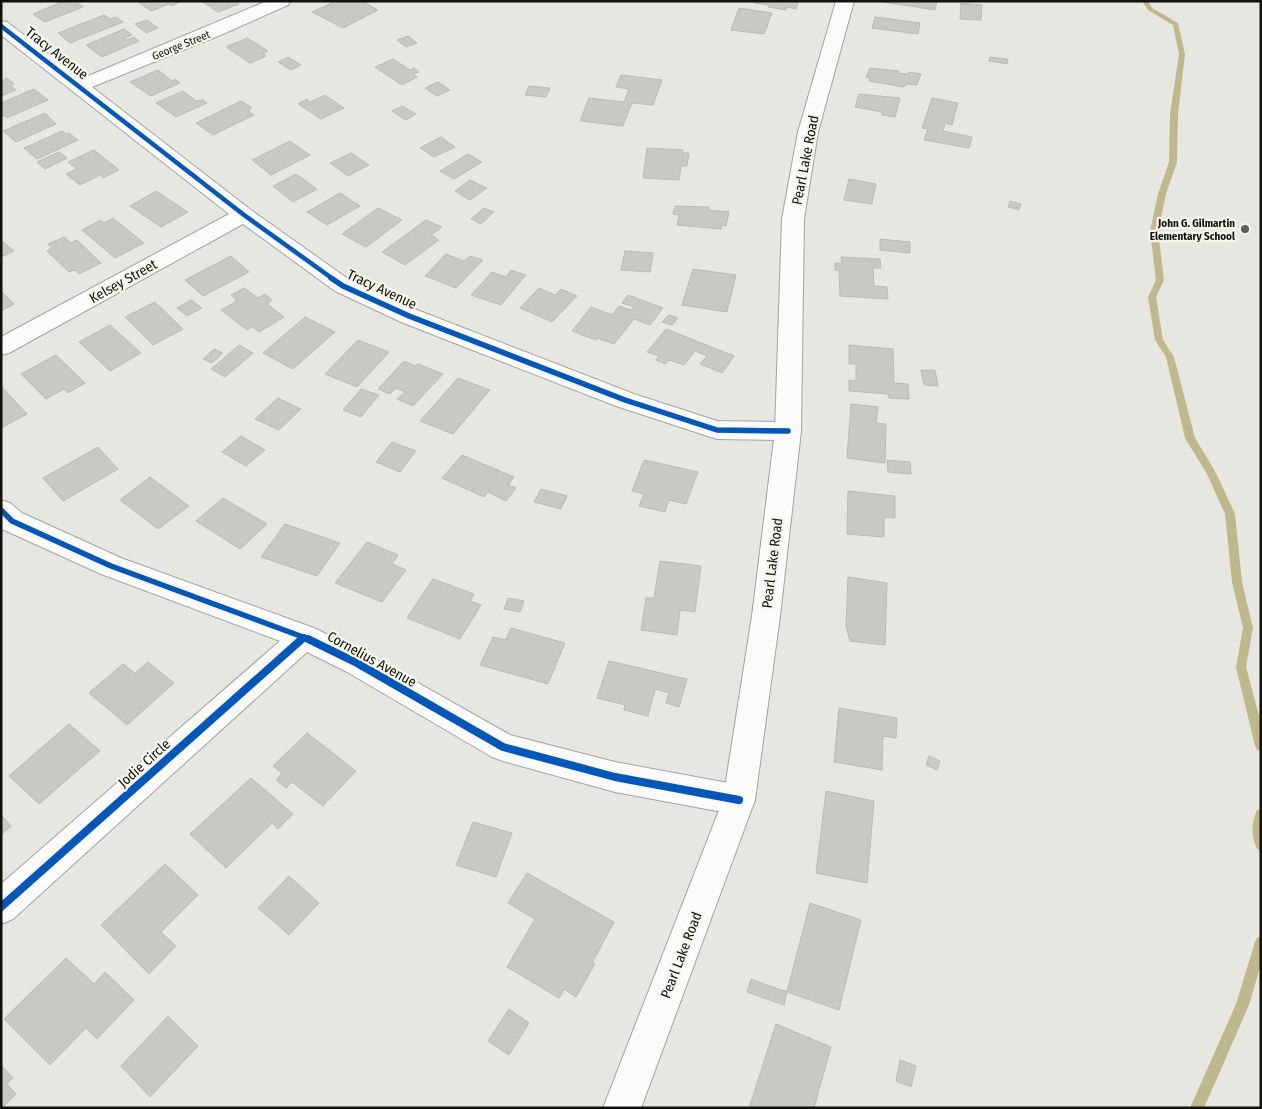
<svg xmlns="http://www.w3.org/2000/svg" width="1262" height="1109" font-family="'Fira Sans Condensed',sans-serif">
<rect width="100%" height="100%" fill="#e7e7e2"/>
<g fill="none" stroke-linecap="round" stroke-linejoin="round">
<path fill="#bfb88d" fill-rule="evenodd" d="M1142,1H1148L1152,8L1178,23L1185,54L1178,114L1177,162L1166,194L1158,231L1164,280L1156,297L1163,340L1174,357L1195,438L1216,473L1235,514L1242,582L1253,628L1246,667L1261,723V751L1257,750L1255,746L1236,667L1243,628L1232,582L1225,514L1207,474L1185,438L1166,357L1155,340L1148,297L1156,280L1150,231L1158,194L1169,162L1170,114L1179,54L1173,25L1148,10Z
M1261,809V851L1257,849C1251,836 1251,823 1257,810Z
M1261,936V964L1249,1005L1204,1108H1190L1236,1004L1255,942L1257,938Z"/>
</g>
<path fill="#c9c8c4" stroke="#babab6" d="M64,1L73,4L77,2L83,7L45,22L33,14Z
M137,1H178L180,2L171,6L169,4L151,11Z
M201,1H236L239,4L218,12Z
M329,1H362L378,10L343,28L312,12L332,3Z
M755,1H799L796,9L787,7L786,10L768,7L769,5L754,3Z
M877,1H937L935,10Z
M961,3L982,5L981,20L960,19Z
M739,8L772,13L764,34L731,30Z
M104,15L110,19L116,17L123,22L70,43L58,33Z
M875,17L920,23L918,34L872,28Z
M147,20L158,28L146,33L135,24Z
M124,29L132,35L124,38L127,40L134,37L139,41L102,57L86,45Z
M408,36L417,43L406,47L397,40Z
M247,38L268,51L263,54L266,56L250,63L226,47Z
M288,57L301,65L291,70L278,62Z
M990,57L1008,59L1007,64L989,61Z
M393,59L410,70L414,68L419,72L413,74L417,77L402,85L375,67Z
M870,68L899,71L898,73L908,74L909,72L921,74L917,85L906,84L904,87L869,81L870,78L866,77Z
M158,70L172,81L175,79L180,83L151,96L130,82Z
M621,75L662,80L653,105L632,103L623,126L580,121L589,98L624,102L629,89L616,87Z
M7,78L14,84L11,86L16,90L1,96V81Z
M438,82L450,90L437,96L425,88Z
M529,86L550,88L546,97L525,95Z
M34,89L48,100L7,118L5,116L1,117V103Z
M183,91L196,101L203,100L207,103L176,117L156,103Z
M859,94L900,98L895,117L882,115V112L855,107Z
M325,95L344,108L321,119L298,104L307,99L310,102Z
M932,98L958,103L952,125L945,123L943,131L972,137L969,148L924,140L928,129L922,128Z
M241,101L252,108L248,111L254,115L213,135L196,123Z
M402,106L416,114L406,120L392,111Z
M45,113L56,124L16,142L3,131Z
M62,131L66,134L69,133L78,140L37,159L24,148Z
M441,137L455,147L434,157L420,148Z
M290,141L310,155L271,175L252,160Z
M647,148L683,150L682,153H689L687,166H681L679,180L643,178Z
M94,150L119,170L103,178L100,175L80,185L66,174L77,169L68,162Z
M59,152L67,158L45,169L37,162Z
M351,153L369,165L348,176L330,163Z
M468,154L482,162L454,179L440,171Z
M296,174L317,189L293,202L273,186Z
M849,179L876,184L872,204L844,200Z
M470,180L487,188L470,200L455,191Z
M156,191L188,212L161,227L130,206Z
M340,193L360,206L327,225L307,212Z
M1010,201L1021,204L1019,210L1008,207Z
M675,206L709,207V210L729,212L726,226L722,225L721,229L677,225L679,215L673,214Z
M378,208L402,220L366,247L342,234Z
M484,208L494,212L481,224L471,219Z
M113,218L144,243L115,258L82,230L101,220L104,223Z
M426,220L442,227L431,235L439,240L405,265L382,252Z
M64,237L71,243L77,240L101,263L79,274L75,270L69,272L47,251L52,248L48,244Z
M880,239L910,242V253L880,250Z
M1,240L14,251L1,257Z
M625,251L653,253L650,272L621,270Z
M446,254L464,261L470,256L483,260L456,288L425,276Z
M231,256L249,272L203,296L185,280Z
M841,257L880,259L881,268H873L874,286L887,287L888,299L840,296L839,270H835V263H842Z
M693,269L736,275L727,312L682,305Z
M511,270L526,275L501,305L471,295L492,272L506,277Z
M244,288L258,298L265,294L272,300L267,304L284,317L259,332L252,327L247,330L221,310L237,301L231,295Z
M539,288L555,295L561,289L577,296L552,322L520,308Z
M1,291L14,304L1,311Z
M628,295L663,308L650,325L634,319L614,344L597,338L596,340L572,331L591,307L612,315L619,306L631,310L634,307L622,303Z
M191,300L202,308L187,316L177,308Z
M155,302L183,329L153,345L125,317Z
M669,315L678,318L672,325L662,322Z
M305,317L335,332L293,369L263,353Z
M110,325L141,353L110,371L79,342Z
M666,329L734,356L722,373L700,364L707,356L695,351L684,365L669,360L665,364L656,360L659,356L647,352Z
M358,340L389,352L357,387L325,374Z
M239,345L253,353L225,377L211,369Z
M849,345L893,349L894,383L908,384L909,399L889,398L888,394L849,391V380L856,381V364H849Z
M214,349L223,353L212,363L203,359Z
M56,355L85,383L68,393L64,389L46,399L21,374Z
M404,361L415,366L418,364L443,374L413,406L397,399L405,392L396,388L390,394L378,389Z
M921,370H935L938,386L924,385Z
M458,378L490,390L453,434L420,421Z
M1,386L27,414L1,428Z
M361,389L379,395L361,417L343,410Z
M278,398L301,409L279,430L255,419Z
M851,404L878,407L876,423L886,424L885,463L847,458Z
M241,436L265,450L246,466L222,452Z
M392,442L416,451L400,472L376,462Z
M98,447L118,469L63,501L43,478Z
M462,455L514,477L508,485L516,488L506,501L488,492L484,497L442,478Z
M644,460L698,472L686,504L669,500L665,512L639,506L644,494L632,491Z
M887,460L910,462L911,474L888,472Z
M150,477L189,506L158,529L120,500Z
M541,489L567,496L561,509L534,502Z
M848,491L895,496V518L884,517V537L847,534Z
M223,498L267,524L240,549L196,521Z
M285,524L340,543L317,576L261,557Z
M367,542L398,555L392,564L406,570L382,602L335,583Z
M660,561L701,566L695,612L680,610L677,635L641,630L646,598H654Z
M848,577L887,583L885,645L850,641L846,627Z
M433,579L474,594L470,601L481,605L460,639L407,618Z
M508,598L524,601L520,612L504,609Z
M511,628L565,643L548,684L480,665L493,637L506,640Z
M609,661L687,679L679,707L666,703L669,693L655,689L648,716L624,710L625,705L597,698Z
M148,662L174,683L127,725L89,693L123,664L135,673Z
M839,708L897,718L896,738L883,736L882,770L834,762Z
M69,724L100,751L39,804L9,776Z
M307,733L356,771L323,806L292,782L286,788L276,780L282,773L273,766Z
M929,756L940,761L937,770L926,765Z
M251,778L293,814L278,829L272,823L226,868L190,834Z
M826,791L874,801L867,883L816,873Z
M1,815L11,826L1,835Z
M473,822L512,833L496,877L456,865Z
M165,864L198,895L161,932L176,946L149,974L101,925Z
M527,873L614,922L592,963L595,964L576,997L564,989L559,998L507,967L535,919L508,903Z
M289,876L319,903L289,935L258,908Z
M810,903L861,920L839,1010L787,992Z
M66,958L94,984L105,972L134,1000L97,1039L86,1028L50,1065L4,1019Z
M751,979L787,992L784,1005L747,992Z
M509,1009L529,1023L509,1055L488,1041Z
M168,1016L198,1046L150,1097L121,1066Z
M776,1024L831,1047L814,1108H749Z
M900,1060L916,1066L911,1087L896,1081Z
M1,1065L13,1078L7,1084L16,1094L2,1108Z"/>
<g fill="none" stroke-linecap="round" stroke-linejoin="round">
<defs>
<path id="minor" d="M267,1H290L288,5L223,34L92,87L251,210L351,281L417,310L634,394L717,421L788,422L797,424L801,431L797,438L788,440L717,439L616,406L508,364L401,322L335,291L243,224L9,353L1,355V337L229,214L1,35V21L7,22L81,79Z
M1,500L10,503L22,513L121,558L314,628L367,654L510,735L615,762L739,785L750,789L755,800L750,811L739,815L615,792L503,761L492,757L347,672L307,652L13,919L1,924V884L280,641L101,574L2,529Z"/>
<path id="major" d="M836,1H854L818,132L804,219L801,431L780,616L755,800L641,1108H603L723,800L752,616L775,431L782,219L798,132Z"/>
</defs>
<use href="#minor" stroke="#a3a39f" stroke-width="2"/>
<use href="#major" stroke="#a3a39f" stroke-width="2"/>
<use href="#minor" fill="#fbfbfb" fill-rule="evenodd"/>
<use href="#major" fill="#fbfbfb" fill-rule="evenodd"/>
<defs>
<path id="cycleway-far2" d="M1,26L244,215L333,279"/>
<path id="cycleway-far1" d="M331,278L343,286L409,316L625,400L717,430L788,431
M1,510L12,521L111,566L311,640
M300,640L304,637"/>
<path id="cycleway" d="M308,639L357,663L503,747L615,777L739,800
M1,907L302,639"/>
</defs>
<use href="#cycleway-far2" stroke="#f7f6ec" stroke-width="7"/>
<use href="#cycleway-far1" stroke="#f7f6ec" stroke-width="9"/>
<use href="#cycleway" stroke="#f7f6ec" stroke-width="11"/>
<use href="#cycleway-far2" stroke="#0057b8" stroke-width="4.5"/>
<use href="#cycleway-far1" stroke="#0057b8" stroke-width="5.5"/>
<use href="#cycleway" stroke="#0057b8" stroke-width="8"/>
</g>
<circle fill="#5c5c58" stroke="#f7f6ec" stroke-width="2" cx="1245" cy="229" r="5"/>
<g text-anchor="middle" stroke-width="4.5" stroke-linejoin="round" paint-order="stroke">
<g font-size="11" fill="#11110d" stroke="#f7f6ec">
<text transform="translate(181 45) rotate(-22)" y="4">George Street</text>
</g>
<g font-size="11" font-weight="bold" fill="#11110d" stroke="#f7f6ec" text-anchor="end">
<text x="1235" y="227">John G. Gilmartin<tspan x="1235" dy="13">Elementary School</tspan></text>
</g>
<g font-size="14" fill="#11110d" stroke="#f7f6ec">
<text transform="translate(57 53) rotate(38)" y="5">Tracy Avenue</text>
<text transform="translate(805 160) rotate(-79)" y="5">Pearl Lake Road</text>
<text transform="translate(123 281) rotate(-29)" y="5">Kelsey Street</text>
<text transform="translate(382 289) rotate(25)" y="5">Tracy Avenue</text>
<text transform="translate(772 563) rotate(-83)" y="5">Pearl Lake Road</text>
<text transform="translate(372 659) rotate(29)" y="5">Cornelius Avenue</text>
<text transform="translate(144 763) rotate(-42)" y="5">Jodie Circle</text>
<text transform="translate(681 955) rotate(-69)" y="5">Pearl Lake Road</text>
</g>
</g>
<rect width="1262" height="1109" fill="none" stroke="#11110d" stroke-width="5"/>
</svg>
